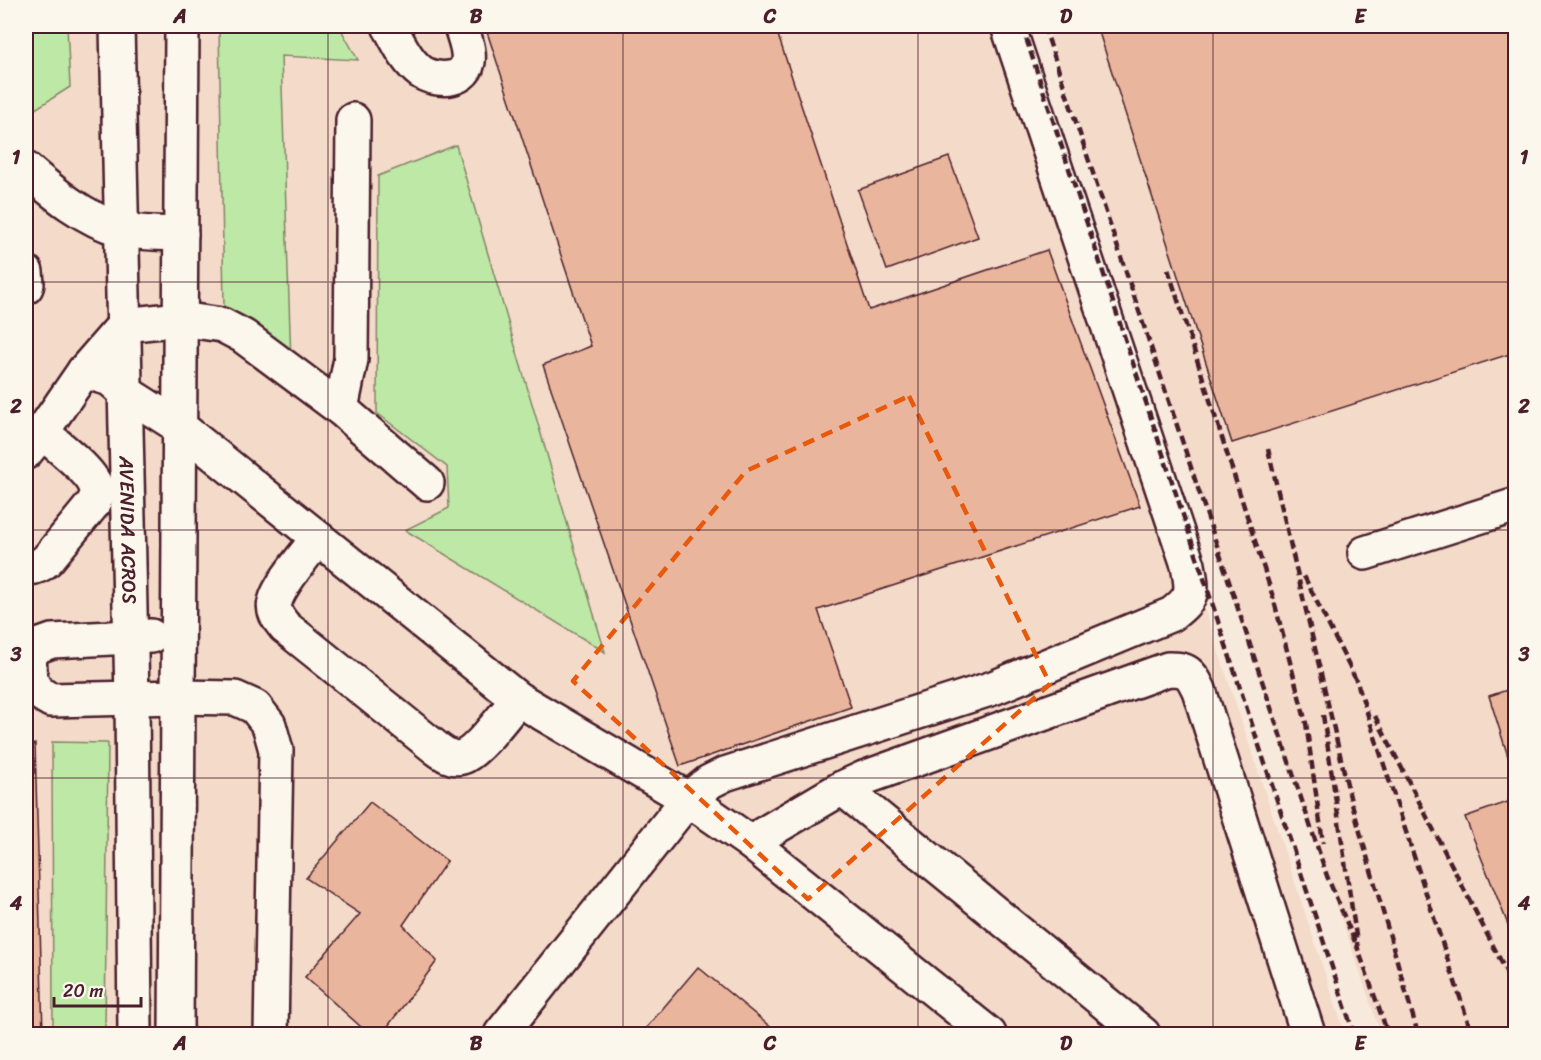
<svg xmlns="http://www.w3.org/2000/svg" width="1541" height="1060" font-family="Sriracha,sans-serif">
<rect width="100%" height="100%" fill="#f7eadc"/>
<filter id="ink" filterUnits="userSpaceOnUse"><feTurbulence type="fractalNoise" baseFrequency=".0167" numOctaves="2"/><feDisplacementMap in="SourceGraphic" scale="12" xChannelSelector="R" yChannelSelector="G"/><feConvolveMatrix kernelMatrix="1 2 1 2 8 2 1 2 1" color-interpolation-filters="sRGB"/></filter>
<g filter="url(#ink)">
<path fill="#f3dac9" d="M26,26H1020L1219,653L1345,1034H26Z
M1047,26H1515V1034H1381L1225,577Z"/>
<path fill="#bde8a5" stroke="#848468" stroke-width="1.5" d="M26,26H67L70,87L26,115Z
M219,26H339L358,60L281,56L291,362L224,306Z
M456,145L605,652L405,530L449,508L447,467L377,413L378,176Z
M52,742L108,743L105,1034H53Z"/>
<path fill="#e9b59c" stroke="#4a1f2b" stroke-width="1.5" d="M485,26H775L869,310L1047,250L1140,506L818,610L851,707L680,766L543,365L591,346Z
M1097,26H1516V352L1232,443Z
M949,157L978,237L887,270L858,190Z
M1516,687V764L1511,766L1489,696Z
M35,744L43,1034H26V746Z
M1516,799V925L1509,927L1465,817Z
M370,802L447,861L403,925L437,961L382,1034H369L305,977L360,914L306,878Z
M698,967L779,1034H641Z"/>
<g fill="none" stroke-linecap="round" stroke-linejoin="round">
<defs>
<g id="minor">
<path id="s1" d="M117,26L132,698L135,1034"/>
<path d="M389,26C398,41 406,61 421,72C434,81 464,83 468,62C470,50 464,37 461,26"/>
<path d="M26,169C54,193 84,219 120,229C139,234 162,233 181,234"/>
<path d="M26,272L27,284L26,287"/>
<path d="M84,371L110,379L125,392L180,427L518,699L688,799L709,782L725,774L993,688L1172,614C1194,597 1193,592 1188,565L1008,26"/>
<path d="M341,409L351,359L353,120"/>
<path d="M26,452L42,432L84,371L124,325L180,319L222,325L243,336L341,409L427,483"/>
<path d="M317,539C306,554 279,585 275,602C272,612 279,619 285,627L436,748C444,754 452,760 462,757C477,753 507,712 518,699"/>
<path d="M1365,553L1516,505"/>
<path d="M26,566C34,570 41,565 47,560L93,504C95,499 98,495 97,490C94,472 56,445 42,432"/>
<path d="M151,636L52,641L38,646L29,656C31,679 28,689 51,700L178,697L235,698L255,707L269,725L276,750L271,1034"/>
<path d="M750,842L842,788"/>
<path d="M176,1034L182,26"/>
<path d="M501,1034L688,799L750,842L989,1034"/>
<path d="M1143,1034L842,788L864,778L1168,669C1188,669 1190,672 1199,690L1308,1034"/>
</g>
</defs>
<use href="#minor" stroke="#4a1f2b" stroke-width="38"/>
<use href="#minor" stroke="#fbf7ec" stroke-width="33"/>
<path stroke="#4a1f2b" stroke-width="4.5" stroke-dasharray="9 4.5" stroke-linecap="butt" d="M1022,26L1354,1034
M1044,26L1327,876L1358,949
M1168,269L1273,597L1306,723L1323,843
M1268,449L1350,797L1418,1034
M1304,576L1357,682L1472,1034
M1323,715L1358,949L1388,1034
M1375,716L1505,969L1516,1000"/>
</g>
</g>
<path fill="none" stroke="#e8590c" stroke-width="4.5" stroke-dasharray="12 8" stroke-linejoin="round" d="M909,396L1050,684L808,899L573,681L746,471Z"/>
<path fill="none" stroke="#4a1f2b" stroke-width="1.5" stroke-opacity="0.55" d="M328,26V1034M623,26V1034M918,26V1034M1213,26V1034M26,282H1516M26,530H1516M26,778H1516"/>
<g text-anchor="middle" stroke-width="6" stroke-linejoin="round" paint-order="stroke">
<g font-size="20" fill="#4a1f2b" stroke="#fbf7ec">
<text dy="7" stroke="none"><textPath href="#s1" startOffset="504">AVENIDA ACROS</textPath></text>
</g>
</g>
<rect width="1541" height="1060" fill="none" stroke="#fbf7ec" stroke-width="66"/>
<path d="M54 997v9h87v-9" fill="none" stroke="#4a1f2b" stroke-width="3"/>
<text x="63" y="997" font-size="18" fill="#4a1f2b" stroke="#fbf7ec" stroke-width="4.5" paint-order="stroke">20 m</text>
<rect x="33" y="33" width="1475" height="994" fill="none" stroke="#4a1f2b" stroke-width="2"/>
<g font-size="20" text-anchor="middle" font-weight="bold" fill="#4a1f2b">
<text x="180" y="23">A</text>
<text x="476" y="23">B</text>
<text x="770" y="23">C</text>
<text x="1066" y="23">D</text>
<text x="1360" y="23">E</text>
<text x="16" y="164">1</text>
<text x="1524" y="164">1</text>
<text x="16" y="413">2</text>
<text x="1524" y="413">2</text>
<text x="16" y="661">3</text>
<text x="1524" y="661">3</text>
<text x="16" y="910">4</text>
<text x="1524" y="910">4</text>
<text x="180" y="1050">A</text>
<text x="476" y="1050">B</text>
<text x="770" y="1050">C</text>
<text x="1066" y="1050">D</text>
<text x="1360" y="1050">E</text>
</g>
</svg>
